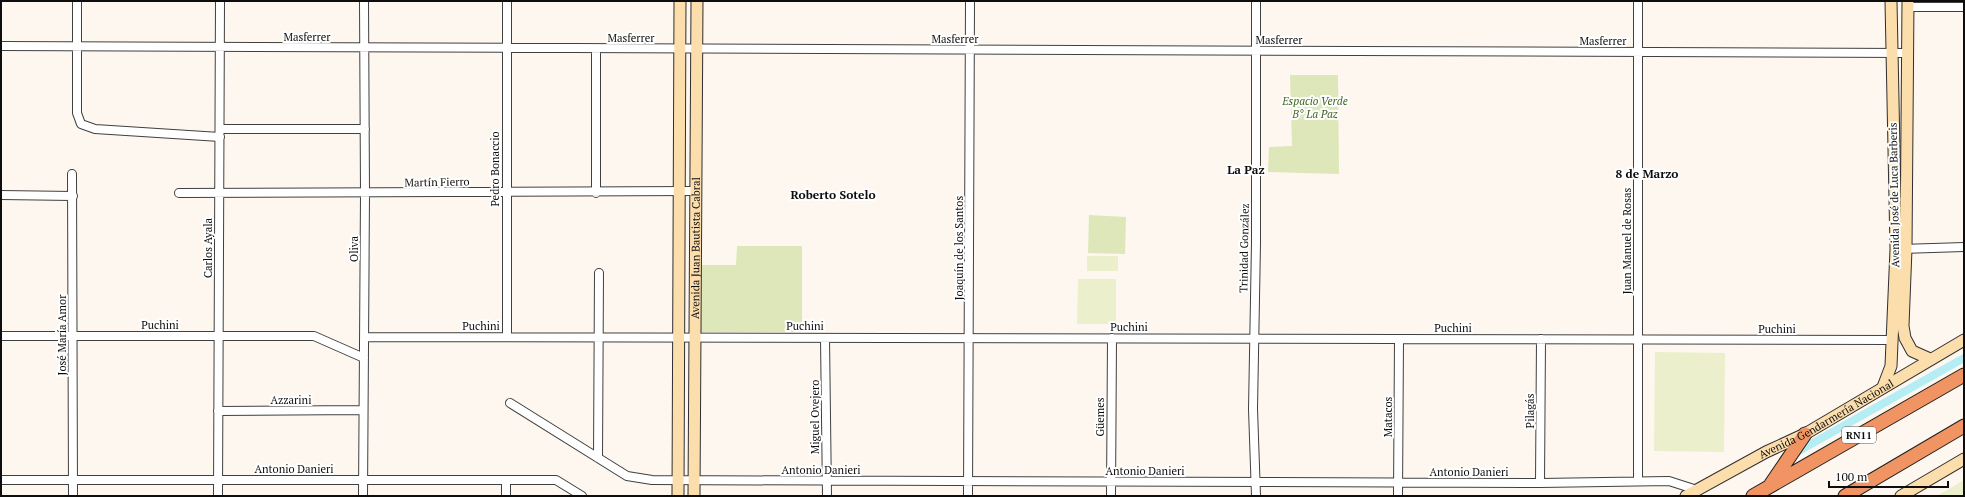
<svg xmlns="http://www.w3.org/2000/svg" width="1965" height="497" font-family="'PT Serif',serif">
<rect width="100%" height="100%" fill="#fef7ef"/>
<path fill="#dde7b9" d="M1290,75H1338L1339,174L1268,172L1269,147L1292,146Z
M1089,215L1126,217L1125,254L1088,253Z
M737,246H802V332H700V265H736Z"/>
<path fill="#ecefcb" d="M1087,256H1118V271H1087Z
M1078,279H1116V324H1077Z
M1655,352L1725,353L1724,452L1654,451Z
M1964,480V496H1937Z"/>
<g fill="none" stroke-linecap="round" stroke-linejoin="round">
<path stroke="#b5edf4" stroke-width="8" d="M1797,452L1964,358"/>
<defs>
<path id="minor" d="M77,1V113L81,124L95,129L220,137
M1908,7H1964
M1,46L1908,53
M596,49V193
M220,129H365
M72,174L73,496
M179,193L696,191
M1,195L73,196
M1901,249L1964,247
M1,336H314L364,358
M365,337L1893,340
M507,337V1
M825,338L827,496
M510,403L627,476L652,480L1540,483L1669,481L1697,490
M218,411L363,410
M598,458L599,273
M1,480H556L582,496
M1638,481V1
M1540,483L1541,339
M218,496L220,1
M363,496L365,194L364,1
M506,496V480
M968,496L970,1
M1111,496L1112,338
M1256,496L1253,409L1256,243V1
M1398,496L1399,339"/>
<g id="secondary">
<path d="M1908,1L1906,249L1903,326L1905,338L1912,351L1930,359"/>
<path d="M1883,387L1891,366L1896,249L1891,1"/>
<path d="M678,496L680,1"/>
<path id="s1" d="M694,496L697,1"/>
<path id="s2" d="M1686,496L1766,452L1805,434L1964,340"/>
<path d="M1901,496L1964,459"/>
</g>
<path id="trunk" d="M1771,484L1805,434
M1753,496L1964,375
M1845,496L1964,426"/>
</defs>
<use href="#minor" stroke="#404040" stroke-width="10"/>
<use href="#secondary" stroke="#2f2f2f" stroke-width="13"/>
<use href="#trunk" stroke="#1e1e1e" stroke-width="15"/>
<use href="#minor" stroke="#fff" stroke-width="8"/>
<use href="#secondary" stroke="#fcdeac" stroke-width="11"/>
<use href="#trunk" stroke="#f19463" stroke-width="13"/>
</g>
<g text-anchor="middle" stroke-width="4" stroke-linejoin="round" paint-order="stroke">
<rect fill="#fff" stroke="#565656" stroke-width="1" x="1842" y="427" width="34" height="16" rx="3"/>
<g font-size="10" font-weight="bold" fill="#0d0d0d">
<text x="1859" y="439">RN11</text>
</g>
<g font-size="11" fill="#0d0d0d" stroke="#fff">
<text x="307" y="41">Masferrer</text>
<text x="631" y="42">Masferrer</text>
<text x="955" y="43">Masferrer</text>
<text x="1279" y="44">Masferrer</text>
<text x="1603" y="45">Masferrer</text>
<text transform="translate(495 169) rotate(-90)" y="4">Pedro Bonaccio</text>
<text transform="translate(437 182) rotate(-1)" y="4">Martín Fierro</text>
<text transform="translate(1894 195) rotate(-91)" y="4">Avenida José de Luca Barberis</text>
<text transform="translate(1627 241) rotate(-90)" y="4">Juan Manuel de Rosas</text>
<text transform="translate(208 248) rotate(-90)" y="4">Carlos Ayala</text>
<text dy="4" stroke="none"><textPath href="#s1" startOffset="248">Avenida Juan Bautista Cabral</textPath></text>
<text transform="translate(959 248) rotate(-90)" y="4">Joaquín de los Santos</text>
<text transform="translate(1244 248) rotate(-89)" y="4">Trinidad González</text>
<text transform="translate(354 249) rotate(-90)" y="4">Oliva</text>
<text x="160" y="329">Puchini</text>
<text x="481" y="330">Puchini</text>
<text x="805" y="330">Puchini</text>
<text x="1129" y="331">Puchini</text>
<text x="1453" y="332">Puchini</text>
<text x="1777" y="333">Puchini</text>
<text transform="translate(62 335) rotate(-90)" y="4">José María Amor</text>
<text x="291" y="404">Azzarini</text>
<text transform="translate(1530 411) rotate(-90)" y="4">Pilagás</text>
<text transform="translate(815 417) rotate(-90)" y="4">Miguel Ovejero</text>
<text transform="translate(1100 417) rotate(-90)" y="4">Güemes</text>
<text transform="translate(1388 417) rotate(-90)" y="4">Matacos</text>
<text dy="4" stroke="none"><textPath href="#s2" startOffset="160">Avenida Gendarmería Nacional</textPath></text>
<text x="294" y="473">Antonio Danieri</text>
<text x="821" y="474">Antonio Danieri</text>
<text x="1145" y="475">Antonio Danieri</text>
<text x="1469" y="476">Antonio Danieri</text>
</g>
<g font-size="11" font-style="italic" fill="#3f6320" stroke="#fff">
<text x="1315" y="105">Espacio Verde<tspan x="1315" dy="13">B° La Paz</tspan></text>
</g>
<g font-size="12" font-weight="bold" fill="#0d0d0d" stroke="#fff">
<text x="1246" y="174">La Paz</text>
<text x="1647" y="178">8 de Marzo</text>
<text x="833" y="199">Roberto Sotelo</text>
</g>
</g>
<rect width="1965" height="497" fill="none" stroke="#0d0d0d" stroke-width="4"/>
<path d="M1829 481v6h119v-6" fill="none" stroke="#0d0d0d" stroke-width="2"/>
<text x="1835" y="481" font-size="12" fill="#0d0d0d" stroke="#ffffff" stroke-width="3" paint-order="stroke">100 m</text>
</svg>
